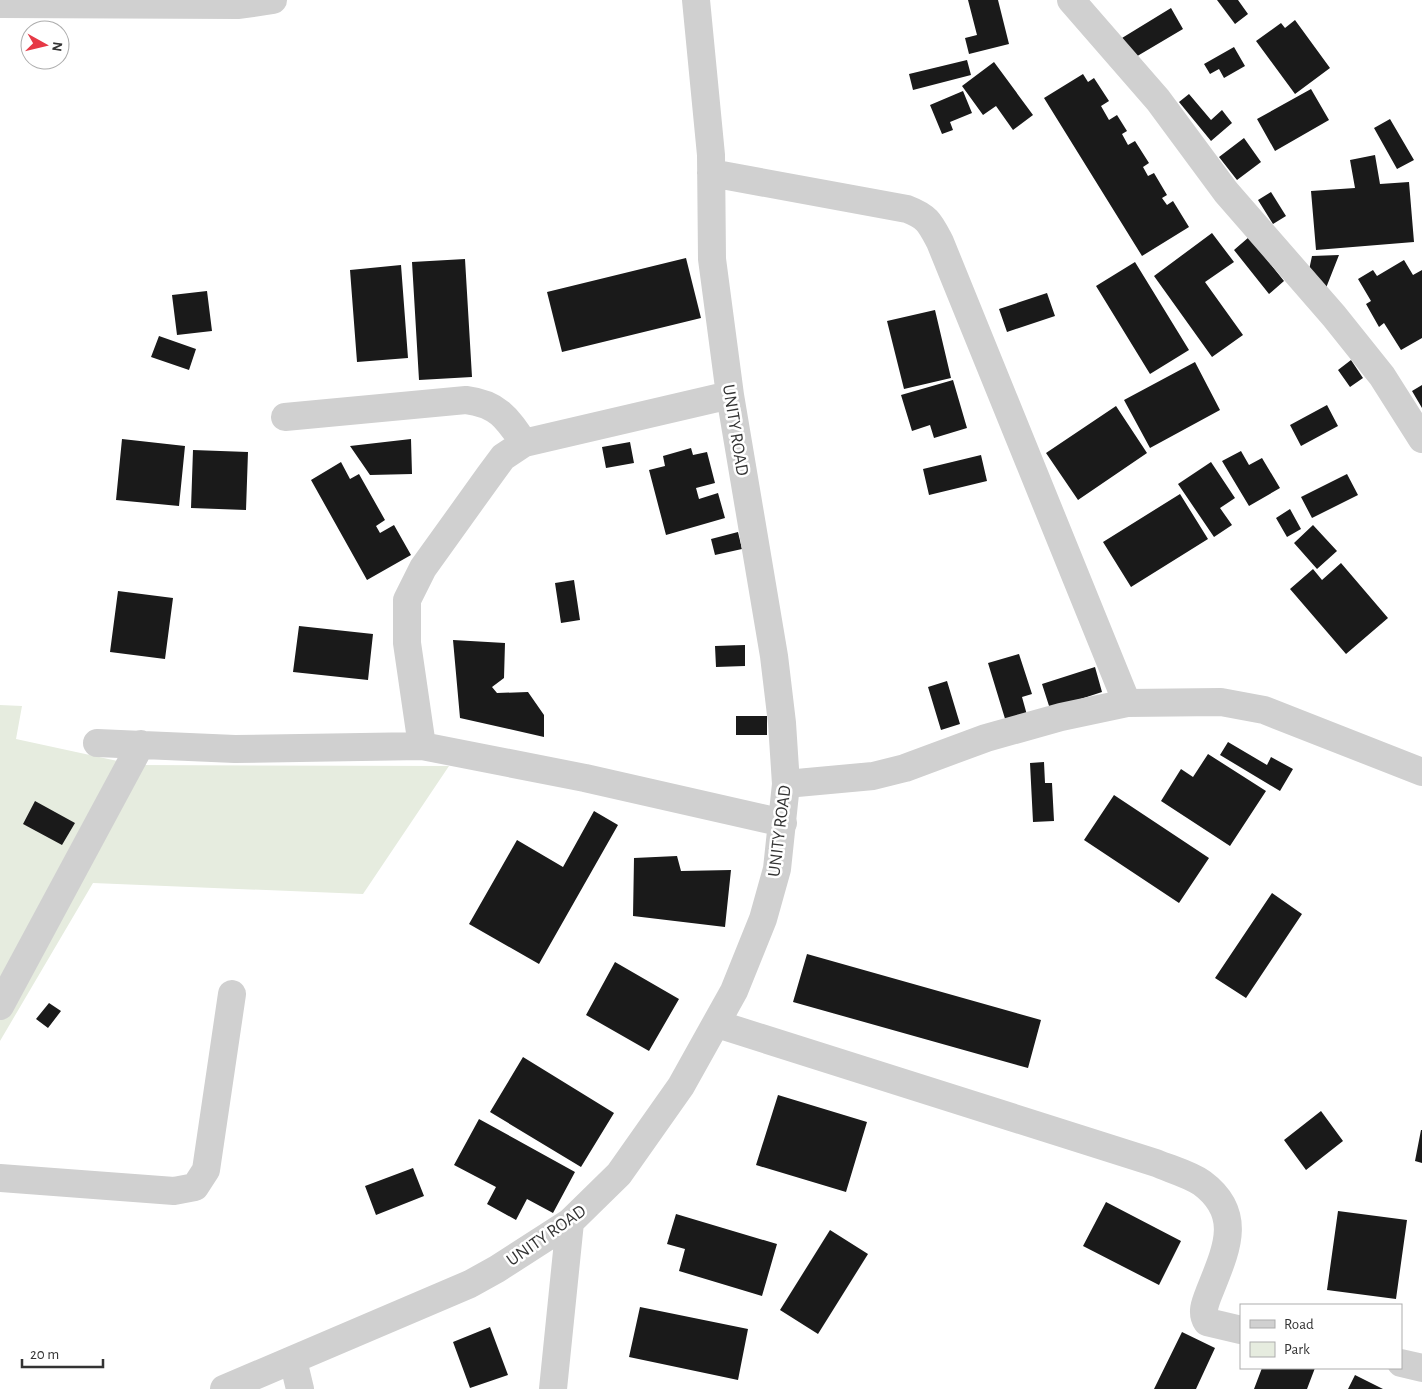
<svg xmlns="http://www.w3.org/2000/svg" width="1422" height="1389" font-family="'Alegreya Sans',sans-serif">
<rect width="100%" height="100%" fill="#fff"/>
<path fill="#e6ecdf" d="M0,705L22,706L16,739L136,765L449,766L363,894L93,883L0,1041Z"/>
<path fill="#1a1a1a" d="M968,0H998L1009,44L969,54L965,38L977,35Z
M1217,0H1238L1248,14L1235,24Z
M1171,8L1183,29L1134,58L1122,38Z
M1295,20L1330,68L1295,94L1256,41L1281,23L1285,28Z
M1234,47L1245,66L1224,78L1219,69L1210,74L1204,64Z
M967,60L971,75L913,90L909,74Z
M994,62L1033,115L1013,130L996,106L983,115L962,86Z
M1083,74L1088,82L1094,78L1109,101L1101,106L1109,120L1117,115L1127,131L1122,134L1128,145L1135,141L1149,163L1143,167L1148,176L1154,173L1167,195L1162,198L1167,205L1173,201L1189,227L1142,256L1044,98Z
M1311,89L1329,120L1275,151L1257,119Z
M963,91L972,113L950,122L953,130L942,134L930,105Z
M1189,94L1211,120L1222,110L1232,123L1211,141L1179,102Z
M1390,119L1414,160L1397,169L1374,128Z
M1244,138L1261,162L1237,180L1219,157Z
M1375,155L1380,184L1409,182L1414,242L1316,250L1311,191L1355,188L1350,160Z
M1271,192L1286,216L1273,224L1258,200Z
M1212,233L1234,262L1205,282L1243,335L1212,357L1154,276Z
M1249,237L1284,281L1269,294L1234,250Z
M1339,255L1326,288L1309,270L1312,256Z
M686,258L701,318L562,352L547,292Z
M465,259L472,377L419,380L412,262Z
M1404,260L1413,275L1422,270V338L1401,350L1384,323L1379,327L1366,304L1371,301L1358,279L1373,270L1377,276Z
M1135,262L1189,350L1150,374L1096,286Z
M401,265L408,358L357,362L350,270Z
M207,291L212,331L177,335L172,295Z
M1047,293L1055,316L1007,332L999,309Z
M935,310L951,378L904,389L887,321Z
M159,336L196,349L189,370L151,357Z
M1351,360L1363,378L1350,387L1338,370Z
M1195,362L1220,410L1150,448L1124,400Z
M953,380L967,428L934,438L930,425L912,431L901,395Z
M1422,385V408L1412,391Z
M1327,405L1338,426L1301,446L1290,425Z
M1116,406L1147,453L1078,500L1046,453Z
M122,439L185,446L179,506L116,500Z
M411,439L412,474L370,475L350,446Z
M630,442L634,463L606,468L602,447Z
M691,448L693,455L707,452L715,483L696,488L699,499L718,493L725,518L666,535L649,470L665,466L663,456Z
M193,450L248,452L246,510L191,508Z
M1241,451L1249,465L1262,458L1280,488L1249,506L1222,461Z
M981,455L987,481L929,495L923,469Z
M341,462L350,479L359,474L385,520L376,526L380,533L394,525L411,555L367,580L311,480Z
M1211,462L1235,498L1220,508L1232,525L1214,537L1178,484Z
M1347,474L1358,495L1312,518L1301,497Z
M1180,494L1208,539L1131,587L1103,542Z
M1290,509L1301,529L1287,537L1276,518Z
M1313,525L1337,551L1317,569L1294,543Z
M738,532L742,549L715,555L711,539Z
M1341,563L1388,618L1346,654L1290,589L1313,569L1322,580Z
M574,580L580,620L561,623L555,583Z
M118,591L173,598L165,659L110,652Z
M299,626L373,634L368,680L293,672Z
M453,640L505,643L504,678L492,687L497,693L528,692L544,715V737L460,718Z
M745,645V666L716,667L715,646Z
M1019,654L1032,694L1022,697L1027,715L1006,722L988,663Z
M1095,667L1102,692L1050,709L1042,684Z
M947,681L960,724L941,730L928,687Z
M736,716H767V735H736Z
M1228,742L1267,765L1271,757L1293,769L1280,791L1220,755Z
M1208,754L1266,791L1230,846L1161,801L1181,769L1193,777Z
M1044,762L1045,783H1052L1054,821L1033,822L1030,763Z
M1114,795L1209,858L1179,903L1084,840Z
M35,801L75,823L62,845L23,824Z
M594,811L618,825L539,964L469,924L517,840L563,867Z
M677,856L681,871L731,870L725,927L633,916L634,858Z
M1272,893L1302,914L1246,998L1215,978Z
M807,954L1041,1020L1028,1068L793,1002Z
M615,962L679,999L649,1051L586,1015Z
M49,1003L61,1011L48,1028L36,1019Z
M523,1057L614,1113L581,1167L490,1112Z
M778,1095L867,1122L846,1192L756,1165Z
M1321,1111L1343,1141L1306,1170L1284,1140Z
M479,1119L575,1172L553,1213L527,1199L516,1220L487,1204L496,1187L454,1165Z
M1421,1130H1422V1163L1415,1161Z
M413,1168L424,1196L376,1215L365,1186Z
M1106,1202L1181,1241L1159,1285L1083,1246Z
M1338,1211L1407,1220L1396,1299L1327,1290Z
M676,1214L777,1244L762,1296L679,1271L685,1249L667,1244Z
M830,1230L868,1254L818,1334L780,1310Z
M640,1307L748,1329L738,1380L629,1357Z
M490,1327L508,1375L470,1388L453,1342Z
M1182,1332L1215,1348L1196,1389H1154Z
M1262,1368H1315L1307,1389H1254Z
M1355,1375L1383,1389H1348Z"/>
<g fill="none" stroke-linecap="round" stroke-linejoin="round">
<path stroke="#d0d0d0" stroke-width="28" d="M1071,0L1158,100L1226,192L1334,316L1382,376L1422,439
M0,4L239,5L273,0
M711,173L907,209C928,217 930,223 940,242L1127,703
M285,417L466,400C498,404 507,418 524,443
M97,743L235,749L422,746L585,778L783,823
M422,746L407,643V600L423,568L489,476L503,457L524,443L730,395
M786,784L873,776L905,768L986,738L1061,717L1127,703L1221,702L1264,710L1422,772
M0,1006L141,744
M717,1024L1156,1163C1170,1169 1189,1174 1202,1183C1245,1215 1225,1252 1209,1293C1205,1303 1201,1313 1207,1322L1241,1330
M0,1178L174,1191L195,1187L206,1170L232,994
M293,1360L300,1389
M1401,1363L1422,1368
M224,1389L470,1284L497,1269L570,1222L619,1174L681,1086L734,991L763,919L777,869L786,784L782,723L774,656L730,395L712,259L711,155L696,0
M553,1389L570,1222"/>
</g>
<g text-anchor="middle" stroke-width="5" stroke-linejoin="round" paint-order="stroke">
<g font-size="18" fill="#333" stroke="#fff">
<text transform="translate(736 430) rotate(81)" y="6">UNITY ROAD</text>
<text transform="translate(779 831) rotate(-83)" y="6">UNITY ROAD</text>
<text transform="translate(546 1235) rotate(-35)" y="6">UNITY ROAD</text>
</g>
</g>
<rect x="1240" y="1304" width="162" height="65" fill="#ffffff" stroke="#adadad"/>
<rect x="1250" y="1320" width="25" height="8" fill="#d0d0d0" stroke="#adadad"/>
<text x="1284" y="1329" font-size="15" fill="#333333">Road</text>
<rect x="1250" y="1342" width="25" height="15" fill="#e6ecdf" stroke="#adadad"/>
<text x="1284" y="1354" font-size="15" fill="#333333">Park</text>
<g transform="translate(45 45) rotate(98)"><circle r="24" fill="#ffffff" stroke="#adadad"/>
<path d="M0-4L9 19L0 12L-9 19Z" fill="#e63946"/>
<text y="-8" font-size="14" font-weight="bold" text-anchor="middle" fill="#333333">N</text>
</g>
<path d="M22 1359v8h81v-8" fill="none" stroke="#333333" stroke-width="2.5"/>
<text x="30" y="1359" font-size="15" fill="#333333" stroke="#ffffff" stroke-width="4" paint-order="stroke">20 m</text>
</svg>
